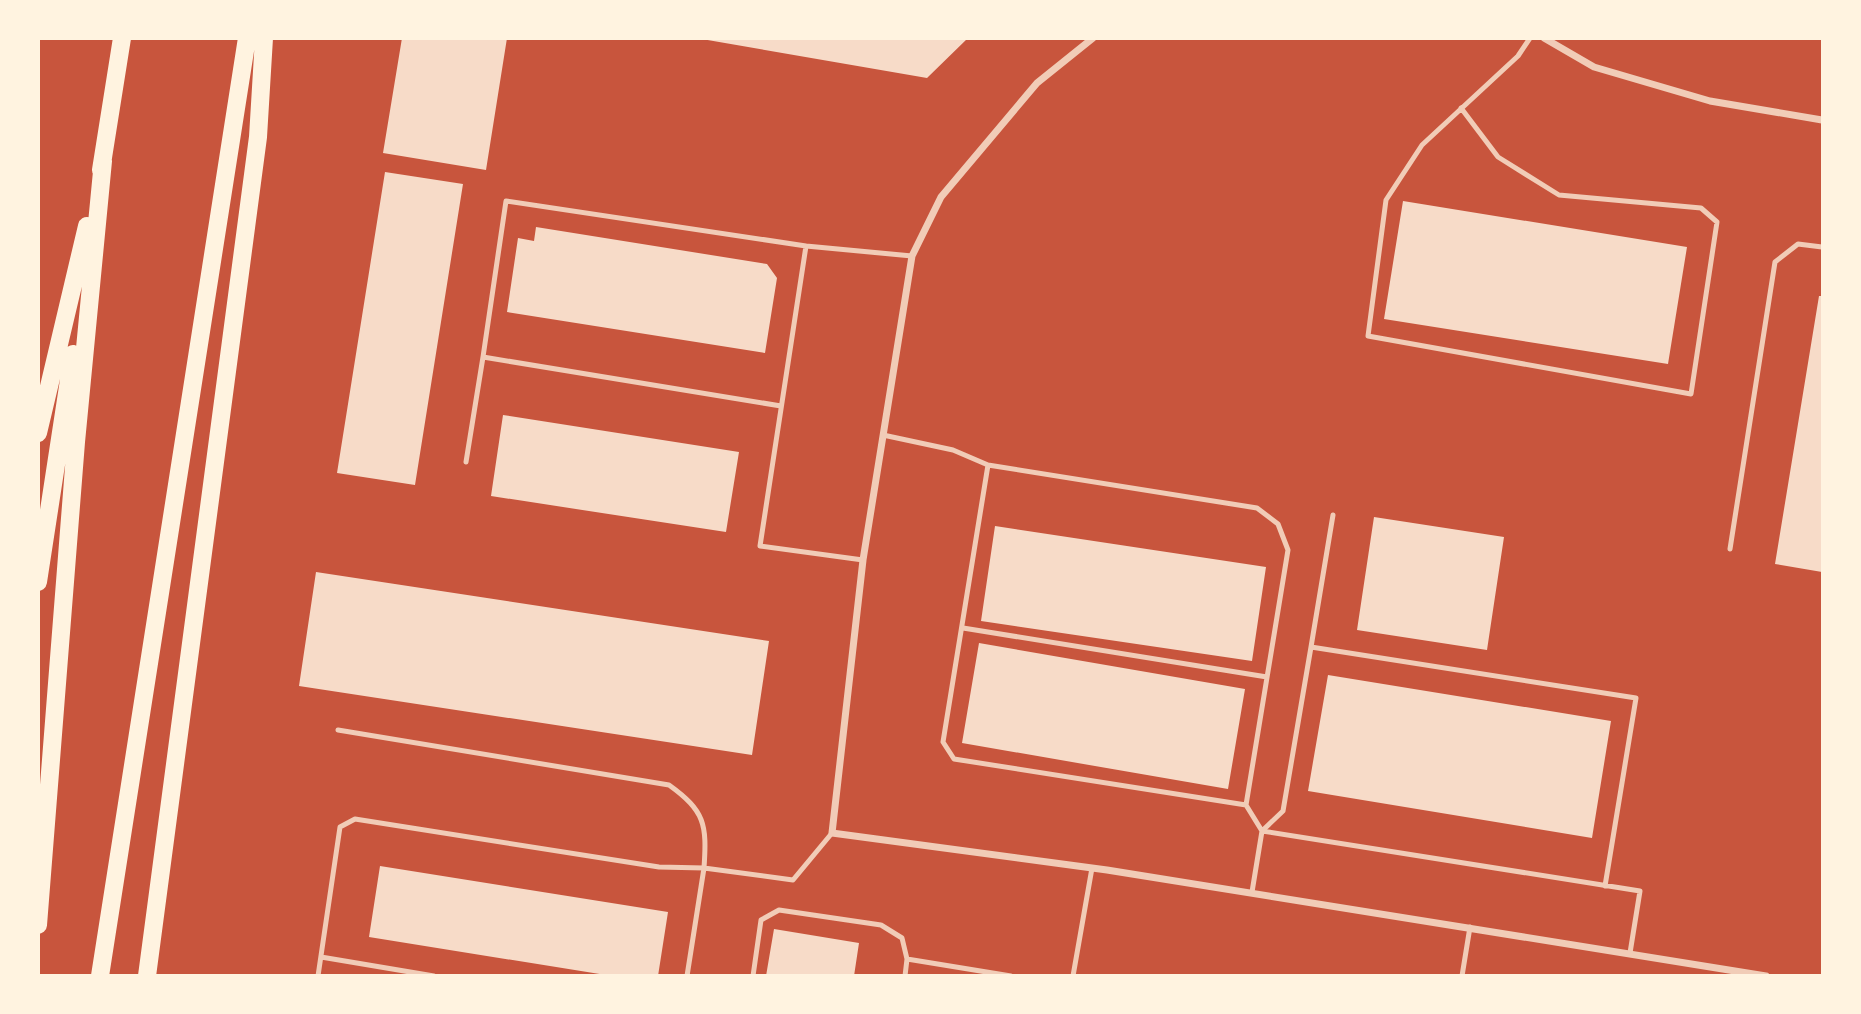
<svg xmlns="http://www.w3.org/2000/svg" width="1861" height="1014" font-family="'IBM Plex Sans',sans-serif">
<rect width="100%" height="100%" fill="#c8553d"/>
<path fill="#f7dbc8" d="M402,38H507L486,170L383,153Z
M696,38H968L927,78Z
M385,172L463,184L415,485L337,473Z
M1403,201L1687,247L1668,364L1384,319Z
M536,227L767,264L777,278L765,353L507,312L518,238L534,241Z
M1819,296H1822V572L1775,564Z
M503,415L739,452L726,532L491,496Z
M1374,517L1504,537L1487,650L1357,630Z
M995,526L1266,567L1252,661L981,621Z
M316,572L769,641L752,755L299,686Z
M979,643L1245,689L1228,789L962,743Z
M1328,675L1611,721L1592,838L1308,791Z
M380,866L668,912L658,976H612L369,937Z
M774,929L859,943L854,976H766Z"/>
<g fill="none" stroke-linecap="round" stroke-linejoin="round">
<path stroke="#f1ccb7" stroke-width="5" d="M1461,108L1498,157L1559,195L1701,208L1717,222L1691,394L1368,336L1386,200L1422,145L1518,56L1530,38
M806,246L912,256
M781,406L483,357L506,201L806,246L760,546L863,560
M883,435L953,450L988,465L1257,508L1278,524L1288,550L1246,805L1262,831L1252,892
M466,462L483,357
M988,465L943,742L954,759L1246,805
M1333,515L1311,647L1636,698L1605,886
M1730,549L1775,262L1798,244L1822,247
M963,628L1267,677
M338,730L669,785C705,811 707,824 704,868L793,880L832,833
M1262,831L1640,891L1630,953
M1262,831L1283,811L1311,647
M321,957L434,976
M318,976L340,827L355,819L659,867L704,868L687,976
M753,976L761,920L779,910L881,925L902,938L907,959
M905,976L907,959L1011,976
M1073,976L1092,868
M1462,976L1470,927"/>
<path stroke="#f1ccb7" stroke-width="7" d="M1093,38L1037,83L941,197L912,256L863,560L832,833L1107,870L1766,976
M1544,38L1594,67L1710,101L1822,120"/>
<path stroke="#fff3e0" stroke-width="18" d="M101,170L122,38
M38,433L87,226
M38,582L73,354
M38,925L76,442L103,161
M100,976L247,38
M147,976L258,137L264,38"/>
</g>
<rect width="1861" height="1014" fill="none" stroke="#fff3e0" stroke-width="80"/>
</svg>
